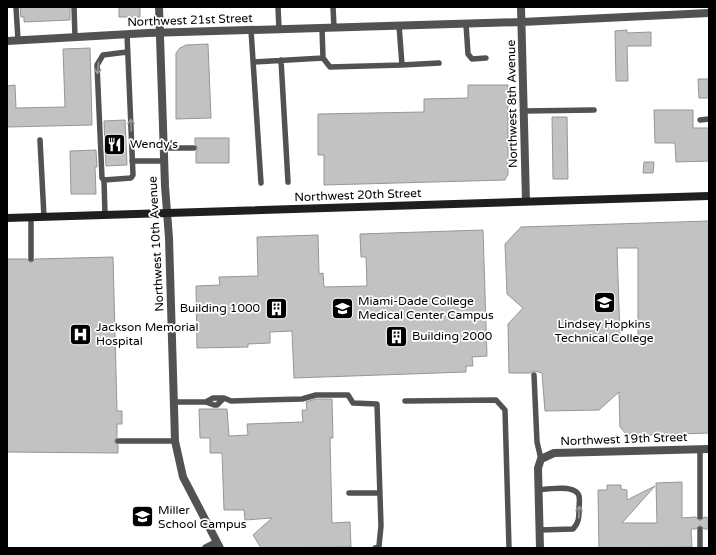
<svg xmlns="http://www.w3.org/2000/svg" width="716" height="555" font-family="'Varela Round',sans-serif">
<rect width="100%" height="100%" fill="#fff"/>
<path fill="#c2c2c2" stroke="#969696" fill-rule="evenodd" d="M20,7H70V20L24,22V17H21Z
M119,7H140V17H119Z
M627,30V33L651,32V46H627L628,81H616L615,31Z
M208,44L211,118L176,119V53L180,48L186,45Z
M90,48L92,125L7,127V86L15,85L16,108L65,107L63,49Z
M698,79H709V98H699Z
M468,85H508V174L505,180L324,185V155H318V114L424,112V99L468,98Z
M654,110H693V128H709V161L676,162L675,143H655Z
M552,117H567L568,179H553Z
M125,120L127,165L106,166L104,121Z
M195,138H229V163H196V152L198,148L195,144Z
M96,150L97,167H95L96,194H71L70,151Z
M644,162H654L653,173H643Z
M709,221V433L628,436L620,427L619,392L599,410L545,411L542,373L534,371L530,373H509L508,324L523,308L507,294L505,244L521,227ZM617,248H638V336H620Z
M483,230L487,356L472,357L473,366H466V372L294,378L292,331L270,332V343L248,344V347L197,348L196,286L220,285L219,277L258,276L257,237L318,235L319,274L323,273L324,287L367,286L366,257H361L360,234Z
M113,257L117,411H122V424H117V437L114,441L118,445V453L7,452V259H27L31,263L35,259Z
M316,399H332L333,438H330L332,523L350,522L351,547L261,548L253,535L272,518L245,520L244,510H224L222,453H210V438H200L199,409H227L229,436L248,435L247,424L303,422L302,410H307L306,402Z
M682,482V518L696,517L700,521L704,517L709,518V529H704L700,525L696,529H691L692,547L599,548L598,490H607V485H621V489L627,490V500L655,486L622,523H657L656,483Z"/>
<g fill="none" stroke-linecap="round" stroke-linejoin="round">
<path stroke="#525252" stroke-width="5.5" d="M16,7L18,40
M74,7L75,37
M278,7L279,29
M333,7L334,27
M466,24L468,54L472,59L486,58
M322,28L323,58L330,67L402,65L399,25
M251,30L261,183
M281,60L288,182
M254,62L323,58
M402,65L439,63
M524,111L594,110
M700,120L709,119
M40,140L44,217
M163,148H194
M132,161H164
M104,180L131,178L133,175L127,34
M105,215L104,180L102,178L97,65L103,55L127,52
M31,218V259
M534,375L537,442L541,459
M224,398L231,401L302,399L316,395H348L353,403L377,404L381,526L379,546L375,548
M405,401L496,400L505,410L509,548
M173,402H206L214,405H217L224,398H213L206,402
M118,441H175
M538,490C547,489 576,484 579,496C580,500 579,505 579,509C579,517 579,523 573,529L539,530
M349,493H379
M700,517V449
M700,548V529"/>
<path stroke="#525252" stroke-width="8" d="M521,7L526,201
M7,41L148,33L522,22L709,13
M206,548L216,543
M540,548L538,468L541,459L554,453L709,449"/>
<path stroke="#525252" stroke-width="8" d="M159,7L165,186L169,238L175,441L183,477L220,548"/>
<path stroke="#1f1f1f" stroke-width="8" d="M7,218L709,196"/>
</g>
<defs><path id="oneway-shaft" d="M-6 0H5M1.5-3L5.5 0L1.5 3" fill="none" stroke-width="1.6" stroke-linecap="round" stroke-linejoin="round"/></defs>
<g stroke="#979797">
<use href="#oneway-shaft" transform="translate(98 68) rotate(95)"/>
<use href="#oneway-shaft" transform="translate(131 125) rotate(-93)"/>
<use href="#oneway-shaft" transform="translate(579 512) rotate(-88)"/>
</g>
<defs>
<symbol id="restaurant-square" viewBox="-11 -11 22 22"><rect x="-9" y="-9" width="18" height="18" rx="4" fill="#000" stroke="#fff"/><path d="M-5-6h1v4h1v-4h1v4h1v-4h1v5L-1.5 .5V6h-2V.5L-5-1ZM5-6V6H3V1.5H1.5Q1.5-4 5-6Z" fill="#fff"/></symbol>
<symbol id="university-square" viewBox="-11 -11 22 22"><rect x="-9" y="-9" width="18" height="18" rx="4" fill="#000" stroke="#fff"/><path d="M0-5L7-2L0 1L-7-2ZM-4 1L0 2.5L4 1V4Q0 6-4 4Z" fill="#fff"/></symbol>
<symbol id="building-square" viewBox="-11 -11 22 22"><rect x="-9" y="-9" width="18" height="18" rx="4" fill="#000" stroke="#fff"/><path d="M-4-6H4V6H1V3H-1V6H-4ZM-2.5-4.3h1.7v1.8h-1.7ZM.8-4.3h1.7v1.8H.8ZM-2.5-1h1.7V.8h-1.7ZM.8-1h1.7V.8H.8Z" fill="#fff"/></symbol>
<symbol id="hospital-square" viewBox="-11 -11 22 22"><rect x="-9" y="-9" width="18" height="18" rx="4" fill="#000" stroke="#fff"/><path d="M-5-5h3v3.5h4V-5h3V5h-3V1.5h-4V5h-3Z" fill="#fff"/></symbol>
</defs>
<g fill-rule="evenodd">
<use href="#restaurant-square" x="102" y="132" width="25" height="25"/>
<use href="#university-square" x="592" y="290" width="25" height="25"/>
<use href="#building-square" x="264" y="296" width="25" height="25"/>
<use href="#university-square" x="330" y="296" width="25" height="25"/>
<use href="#hospital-square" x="68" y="322" width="25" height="25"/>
<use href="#building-square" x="384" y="324" width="25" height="25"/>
<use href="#university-square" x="130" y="504" width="25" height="25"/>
</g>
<g text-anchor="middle" stroke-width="3.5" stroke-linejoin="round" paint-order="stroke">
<g font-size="12" fill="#000" stroke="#fff">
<text transform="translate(190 20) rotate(-2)" y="4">Northwest 21st Street</text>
<text transform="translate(512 104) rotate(-91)" y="4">Northwest 8th Avenue</text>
<text transform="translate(358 195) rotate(-2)" y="4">Northwest 20th Street</text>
<text transform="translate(156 244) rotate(-93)" y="4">Northwest 10th Avenue</text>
<text transform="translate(624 439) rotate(-2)" y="4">Northwest 19th Street</text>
</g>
<g font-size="12" fill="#000" stroke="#fff" text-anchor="start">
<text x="130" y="148">Wendy's</text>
<text x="358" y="305">Miami-Dade College<tspan x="358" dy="14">Medical Center Campus</tspan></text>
<text x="260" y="312" text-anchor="end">Building 1000</text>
<text x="604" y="328" text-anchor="middle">Lindsey Hopkins<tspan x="604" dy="14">Technical College</tspan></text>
<text x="96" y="331">Jackson Memorial<tspan x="96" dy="14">Hospital</tspan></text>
<text x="412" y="340">Building 2000</text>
<text x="158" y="514">Miller<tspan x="158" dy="14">School Campus</tspan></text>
</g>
</g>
<rect width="716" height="555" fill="none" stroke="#000000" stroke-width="16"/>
</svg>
